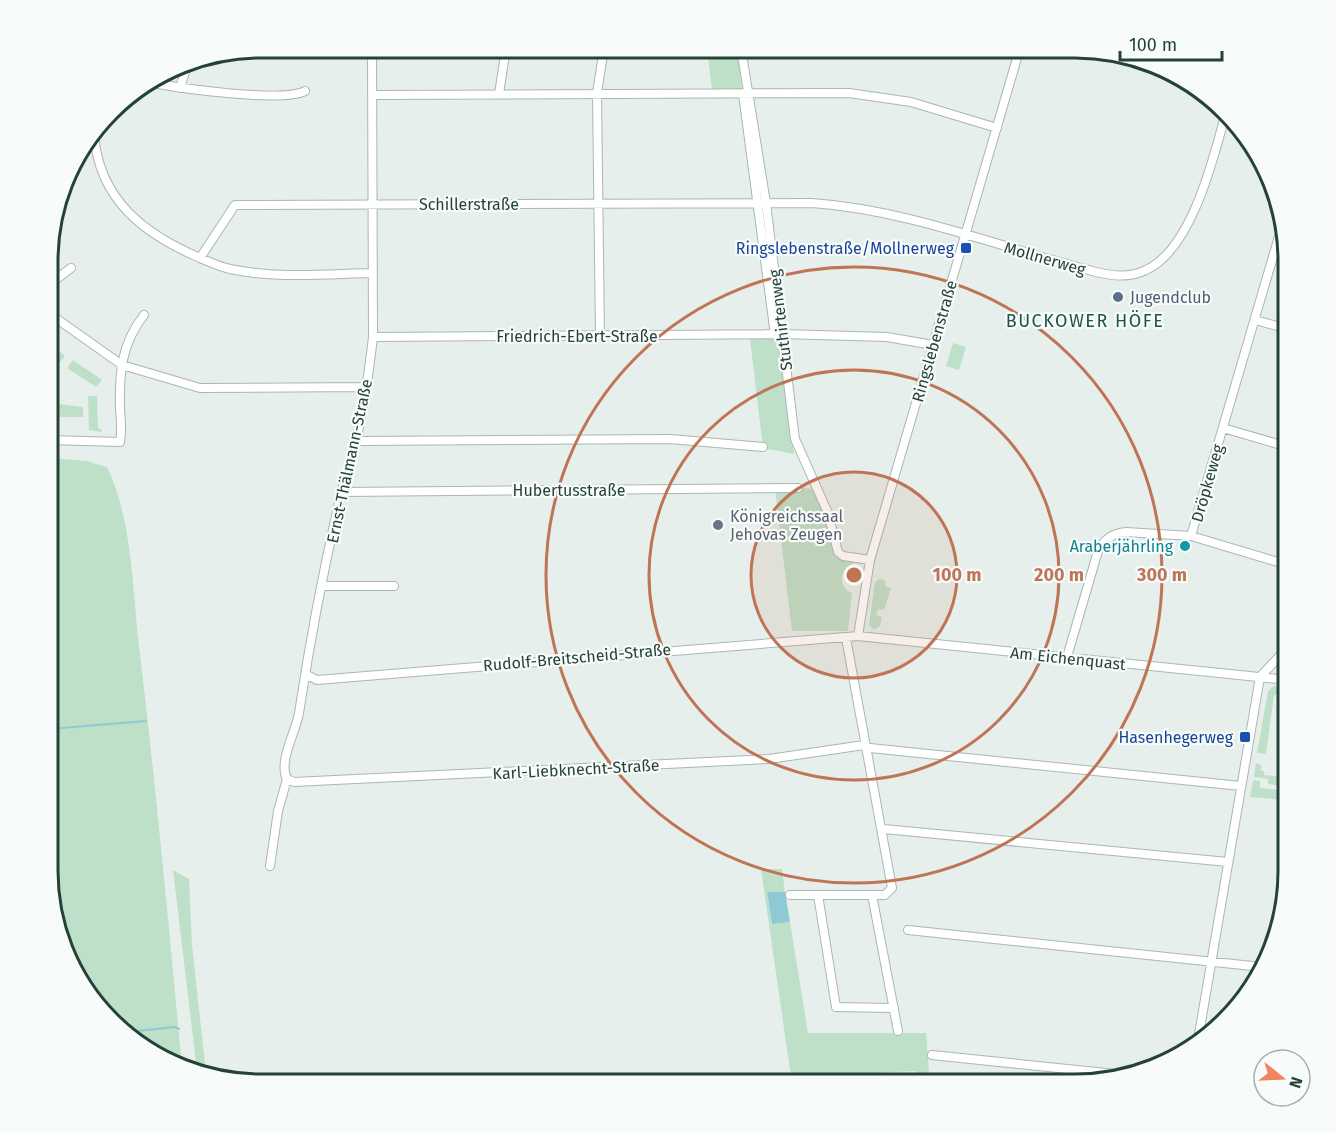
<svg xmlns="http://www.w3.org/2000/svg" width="1336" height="1132" font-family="'Fira Sans',sans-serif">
<rect width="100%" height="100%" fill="#e6efeb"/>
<path fill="#bfe0c8" d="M707,48H737L742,89L712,90Z
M778,338L781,340L794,454L763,448L750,339Z
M953,343L966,347L959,370L946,366Z
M50,344L65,356L60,363L50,356Z
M73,360L102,380L96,387L67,368Z
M88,396H97L98,428L101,429L102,432L89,430Z
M50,403L83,407V417H49Z
M49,458L87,461L107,467C133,521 132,588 139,646C156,787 169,927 182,1068L110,1021L70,965L48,885Z
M800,487L817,490L826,510L835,557L855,562C844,570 837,577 846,590L852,593L848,631H792L775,489Z
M879,579L885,580L886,587L891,588L884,610L878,609L876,615L882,617L880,626L874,630L869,625L875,582Z
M1274,686L1288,688V693L1274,695L1266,754L1257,753L1268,691Z
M1256,763L1261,765V771H1264V775L1288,777L1286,787L1268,784V779L1254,777Z
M1253,780L1260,781V788L1288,791V802L1286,800L1250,797Z
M761,869H782L785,892L767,893L772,924L790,922L808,1033H926L930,1084H917L916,1071L791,1077Z
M173,870L189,879L192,945L206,1073L197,1071Z"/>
<path fill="#8ec9d4" d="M767,892H785L790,922L772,924Z"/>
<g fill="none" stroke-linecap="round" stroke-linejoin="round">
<path stroke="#8ec9d4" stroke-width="2" d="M49,729L146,721
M127,1032L175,1027L179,1029"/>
<defs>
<path id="street" d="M741,48L766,203L795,439L828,513L838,552L843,556L870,560
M152,83C180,88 282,103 305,91
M180,88L188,62
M499,94L506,48
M743,94L775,335
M372,95L849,93L911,102L997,128
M94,134C99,200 144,234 200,258C210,262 220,267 230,269C276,279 326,274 372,273
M200,258L235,205L812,203C910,210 1002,248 1096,272C1113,276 1130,278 1146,270C1192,249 1214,157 1226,112
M50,284L71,268
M50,314L122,365L200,388L366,387
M1255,320L1288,329
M600,336L597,93L604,48
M373,337L782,334L887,337L933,345
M1223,428L1288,447
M49,440L120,442C122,432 121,420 120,409C119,374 121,344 144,315
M356,441L670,439L763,447
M341,492L798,488
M1191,536L1288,565
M322,586H394
M858,636L870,560L1020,48
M1067,657L1098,551C1104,539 1113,533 1126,532L1191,536L1282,226
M307,675L317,680L858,636L1288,680
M870,748L1241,786
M287,779L294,782L769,759L864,745
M884,829L1228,862
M270,866L278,811L287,779C278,761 296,732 299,713C310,641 324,566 341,494C345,476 352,459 356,441C364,407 369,372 373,337L372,48
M790,895H885L892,888L846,638
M818,895L836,1007L894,1008
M872,895L898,1031
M908,930L1262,967
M1198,1040L1260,677L1288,647
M932,1055L1126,1075"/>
</defs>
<use href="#street" stroke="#a8b8b2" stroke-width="10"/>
<use href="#street" stroke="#fff" stroke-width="8"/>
</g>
<circle cx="854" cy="575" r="103" fill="#c07456" fill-opacity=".12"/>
<g fill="none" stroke="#c07456" stroke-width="3">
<circle cx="854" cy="575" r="103"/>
<circle cx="854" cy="575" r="205"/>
<circle cx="854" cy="575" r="308"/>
</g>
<g fill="#1a4fb4" stroke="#f7fbf9" stroke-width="2">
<rect x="960" y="242" width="12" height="12" rx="3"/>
<rect x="1239" y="731" width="12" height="12" rx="3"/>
</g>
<circle fill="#5c6f8a" stroke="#f7fbf9" stroke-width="2" cx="1118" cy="297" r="6"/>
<circle fill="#6b7280" stroke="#f7fbf9" stroke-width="2" cx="718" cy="525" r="6"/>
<circle fill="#0f9aa8" stroke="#f7fbf9" stroke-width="2" cx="1185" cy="546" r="6"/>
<g text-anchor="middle" stroke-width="4.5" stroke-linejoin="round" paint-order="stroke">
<g font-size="16" fill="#24423a" stroke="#f7fbf9">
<text x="469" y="210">Schillerstraße</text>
<text transform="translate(1045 258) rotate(16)" y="6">Mollnerweg</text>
<text transform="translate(780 320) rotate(-97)" y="6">Stuthirtenweg</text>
<text x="577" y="342">Friedrich-Ebert-Straße</text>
<text transform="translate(934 341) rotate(-74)" y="6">Ringslebenstraße</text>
<text transform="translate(349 461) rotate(-78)" y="6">Ernst-Thälmann-Straße</text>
<text transform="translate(1207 483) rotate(-74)" y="6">Dröpkeweg</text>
<text x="569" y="496">Hubertusstraße</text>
<text transform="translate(577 657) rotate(-5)" y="6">Rudolf-Breitscheid-Straße</text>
<text transform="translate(1068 658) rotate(6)" y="6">Am Eichenquast</text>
<text transform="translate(576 769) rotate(-3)" y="6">Karl-Liebknecht-Straße</text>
</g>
<g font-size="16" fill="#164399" stroke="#f7fbf9" text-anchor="end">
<text x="954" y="254">Ringslebenstraße/Mollnerweg</text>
<text x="1233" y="743">Hasenhegerweg</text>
</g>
<g font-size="16" fill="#4e5e75" stroke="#f7fbf9" text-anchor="start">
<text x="1130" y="303">Jugendclub</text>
</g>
<g font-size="16" fill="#5b616d" stroke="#f7fbf9" text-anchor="start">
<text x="730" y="522">Königreichssaal<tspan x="730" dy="18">Jehovas Zeugen</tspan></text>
</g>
<g font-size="16" fill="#0d838f" stroke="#f7fbf9" text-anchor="end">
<text x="1173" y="552">Araberjährling</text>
</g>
<g font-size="18" letter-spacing="1.5" fill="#1f5548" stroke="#f7fbf9">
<text x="1085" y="327">BUCKOWER HÖFE</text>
</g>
</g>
<path d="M0 0H1336V1132H0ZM261 58H1075A203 203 0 0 1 1278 261V871A203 203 0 0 1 1075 1074H261A203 203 0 0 1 58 871V261A203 203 0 0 1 261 58Z" fill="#f7fbf9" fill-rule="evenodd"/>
<path fill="none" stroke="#24423a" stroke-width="3" d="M261 58H1075A203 203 0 0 1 1278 261V871A203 203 0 0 1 1075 1074H261A203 203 0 0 1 58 871V261A203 203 0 0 1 261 58Z"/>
<circle cx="854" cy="575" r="9" fill="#c07456" stroke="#f7fbf9" stroke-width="3"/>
<g font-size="18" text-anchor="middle" font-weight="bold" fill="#c07456" stroke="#f7fbf9" stroke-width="4.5" stroke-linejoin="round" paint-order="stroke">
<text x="957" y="581">100 m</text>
<text x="1059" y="581">200 m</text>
<text x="1162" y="581">300 m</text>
</g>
<g transform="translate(1282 1078) rotate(108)"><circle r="28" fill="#f7fbf9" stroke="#a3b1ad" stroke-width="1.5"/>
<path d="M0-4.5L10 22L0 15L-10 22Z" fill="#f4845f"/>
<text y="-9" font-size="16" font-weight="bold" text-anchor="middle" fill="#24423a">N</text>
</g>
<path d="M1120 51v9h102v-9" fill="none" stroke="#24423a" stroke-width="3"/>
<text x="1129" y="51" font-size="18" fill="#24423a" stroke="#f7fbf9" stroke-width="4.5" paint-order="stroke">100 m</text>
</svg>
